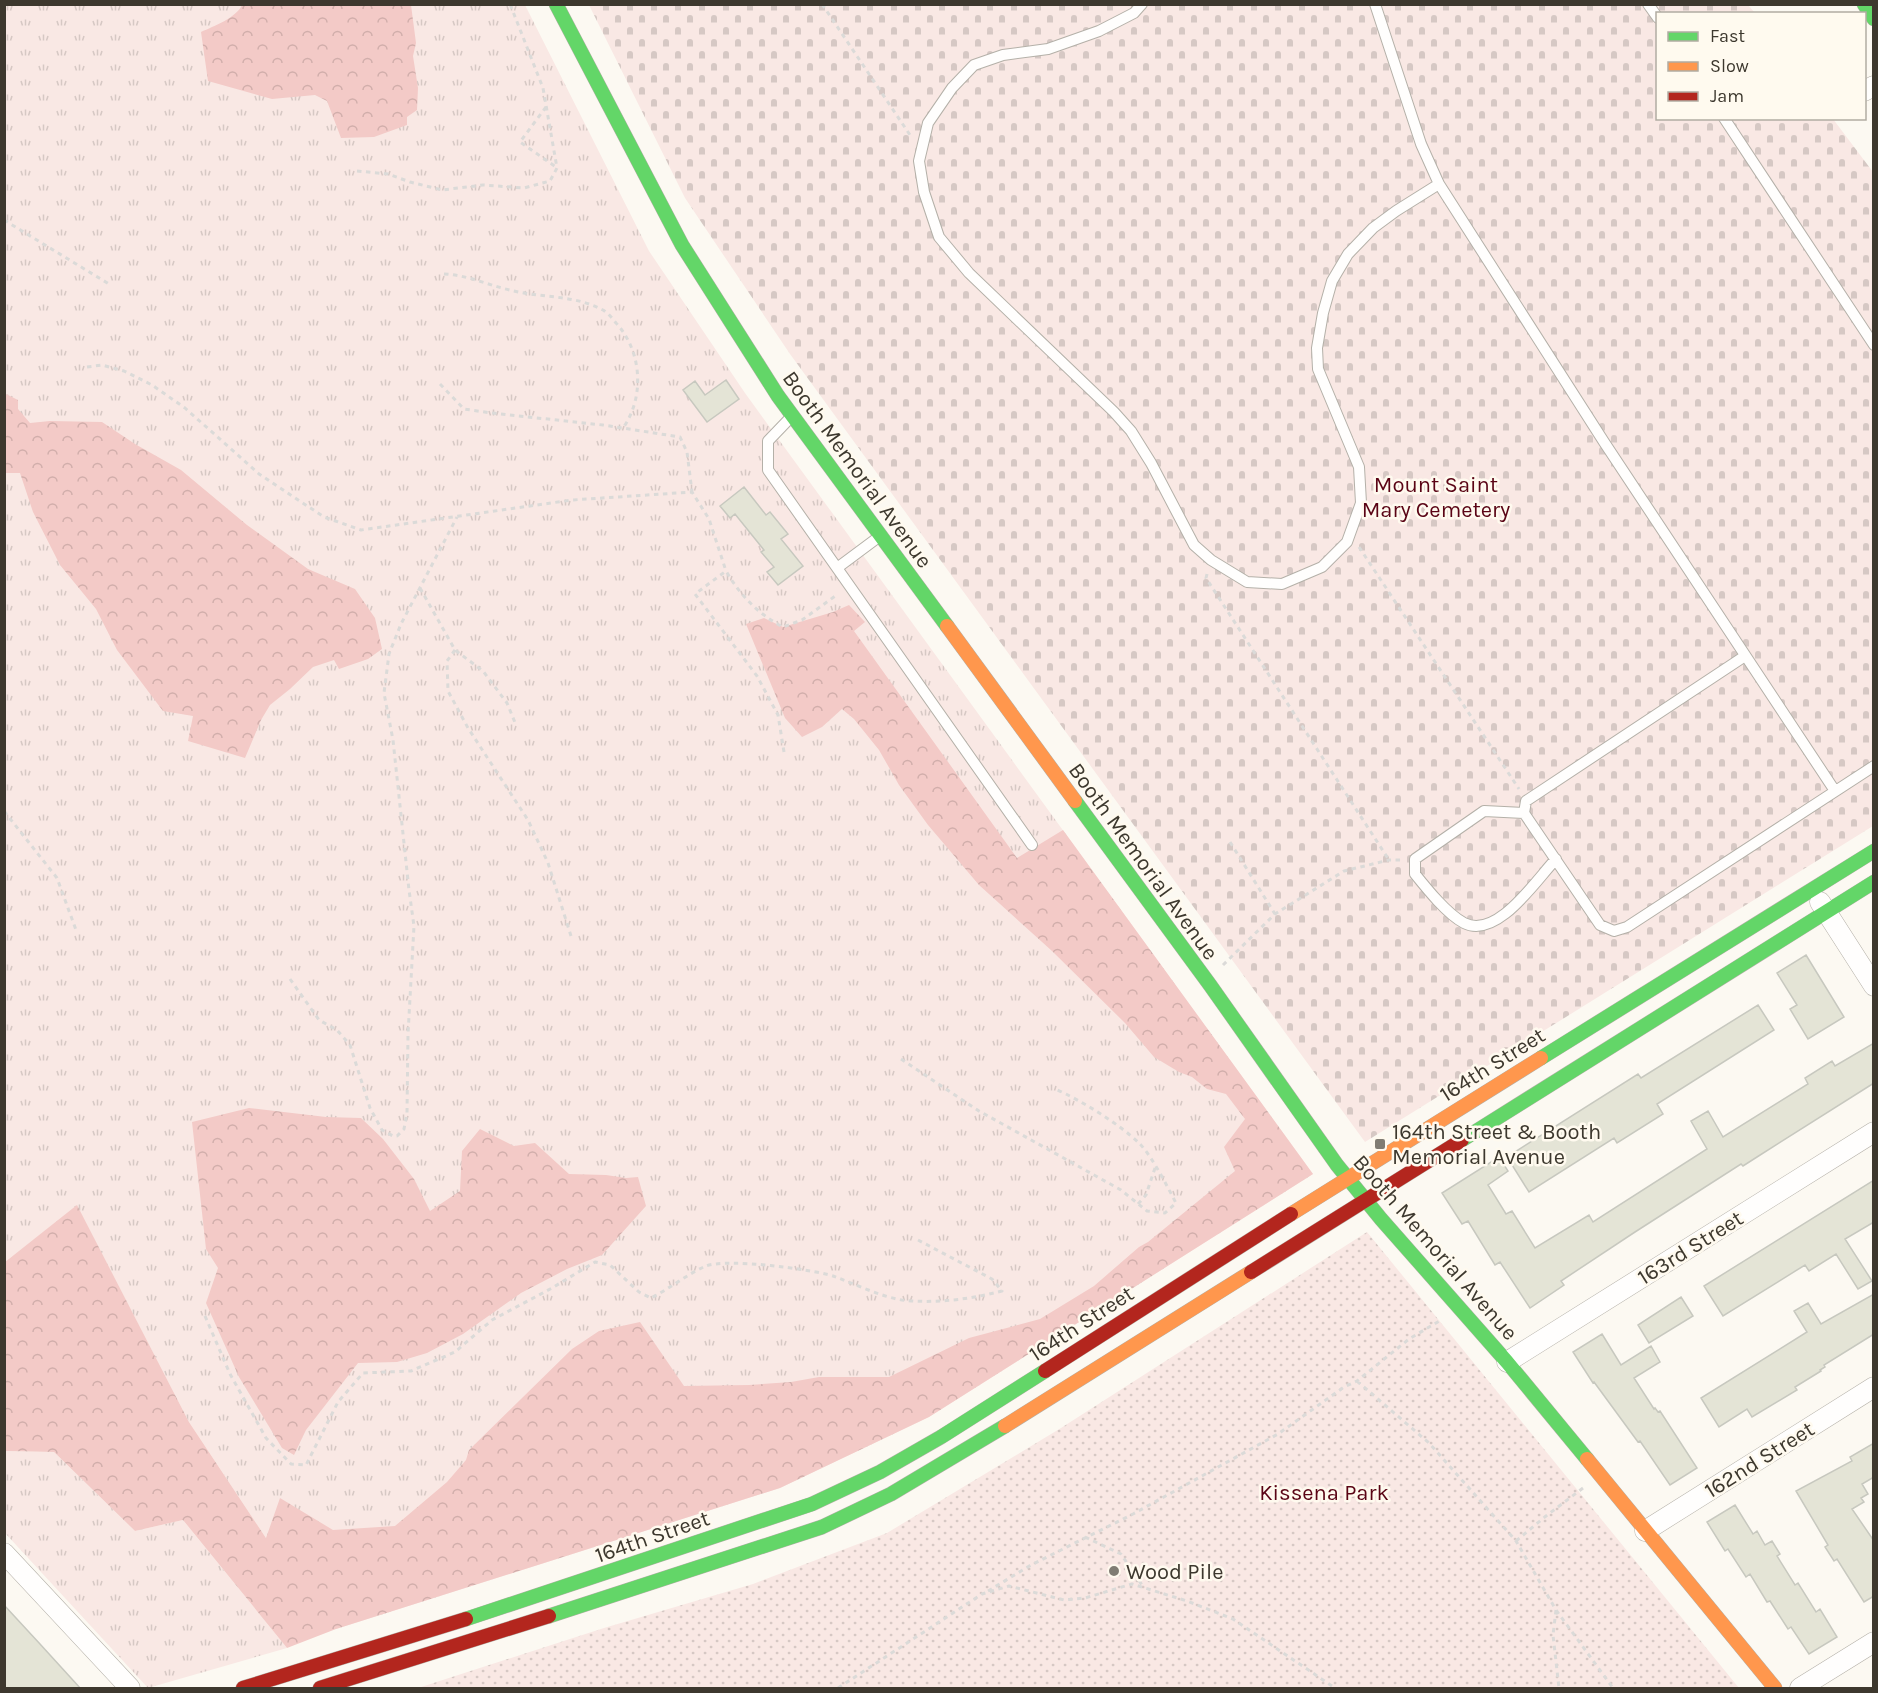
<svg xmlns="http://www.w3.org/2000/svg" width="1878" height="1693" font-family="Karla,sans-serif">
<defs>
<pattern id="grass-tufts" width="24" height="20" patternUnits="userSpaceOnUse" patternTransform="scale(1.5)"><rect width="24" height="20" fill="#f9e8e4"/><path d="M3 7l-1-3M5 7V3M7 7l1-3M15 17l-1-3M17 17v-4M19 17l1-3" fill="none" stroke="#d6c8c4"/></pattern>
<pattern id="forest-crowns" width="20" height="18" patternUnits="userSpaceOnUse" patternTransform="scale(1.5)"><rect width="20" height="18" fill="#f3cac7"/><path d="M2 6a3 3 0 1 1 6 0M12 15a3 3 0 1 1 6 0" fill="none" stroke="#d1aeab"/></pattern>
<pattern id="cemetery-stones" width="16" height="16" patternUnits="userSpaceOnUse" patternTransform="scale(1.5)"><rect width="16" height="16" fill="#f9e8e4"/><path d="M2 7V4a2 2 0 0 1 4 0v3zM10 15v-3a2 2 0 0 1 4 0v3z" fill="#d6c8c4"/></pattern>
<pattern id="park-dots" width="8" height="8" patternUnits="userSpaceOnUse" patternTransform="scale(1.5)"><rect width="8" height="8" fill="#f9e8e4"/><path d="M2 2h.1M6 6h.1" fill="none" stroke="#d6c8c4" stroke-width="1.8" stroke-linecap="round"/></pattern>
</defs>
<rect width="100%" height="100%" fill="#fcf9f2"/>
<path fill="url(#grass-tufts)" d="M5,5H525L649,251L745,393L1313,1174L929,1417L780,1488L336,1629L266,1538L189,1422L77,1206L5,1262Z
M5,1451L54,1452L135,1531L183,1520L287,1648L148,1688L5,1533Z"/>
<path fill="url(#forest-crowns)" d="M242,5H411L416,43L413,56L418,88L417,110L407,117V125L374,137L341,138L327,101L315,95L272,99L208,81L201,32C214,26 236,18 242,5Z
M4,393L18,400V409L30,423L50,421L102,422L135,444L181,470L247,525L308,569L355,589L375,618L382,649L368,659L339,669L334,660L313,667L290,689L270,705L261,720L245,758L188,741L193,716L163,711L117,650L96,609L60,565L33,512L20,473H5Z
M849,605L865,622L854,631L1017,858L1063,830L1313,1174L929,1417L780,1488L336,1629L287,1648L183,1520L135,1531L54,1452L5,1451V1262L77,1205L189,1422L266,1538L280,1498L333,1530L395,1526L447,1482L466,1460L469,1450L572,1349L599,1331L640,1322L684,1386L749,1385L791,1382L819,1377H889L969,1338L1040,1319L1094,1286L1139,1247L1148,1242L1235,1171L1224,1147L1245,1119L1226,1094L1207,1089L1192,1077L1179,1072L1154,1057L1125,1023L1052,951L979,885L928,825L899,785L879,750L854,719L842,709L822,727L802,737L785,718L746,624L764,618L783,627L833,612Z
M249,1108L326,1117L361,1118L383,1139L414,1179L430,1211L460,1191L462,1151L480,1129L514,1146L535,1143L569,1174L606,1175L626,1178L638,1177L646,1206L602,1255L567,1269L521,1293L463,1334L427,1353L397,1362L358,1363L306,1430L294,1455L282,1448L239,1377L206,1303L218,1268L206,1249L192,1122Z"/>
<path fill="url(#cemetery-stones)" d="M589,5H1748L1755,13L1658,14V118L1833,119L1873,172V826L1365,1142L790,354L685,198Z"/>
<path fill="url(#park-dots)" d="M1367,1232L1739,1688H418L604,1628L753,1584L887,1533L1061,1428Z"/>
<path fill="#e4e4d6" stroke="#c7c8bf" stroke-width="1.5" d="M726,380L739,399L707,422L683,390L695,381L705,395Z
M744,487L766,515L770,512L788,534L781,539L803,566L778,585L767,572L774,567L761,552L764,550L735,514L730,518L720,506Z
M1806,955L1844,1017L1808,1039L1790,1009L1797,1005L1777,973Z
M1758,1005L1774,1030L1657,1104L1663,1114L1617,1143L1614,1138L1529,1192L1507,1157L1638,1074L1641,1078Z
M1874,1043V1083L1757,1157L1743,1166L1741,1164L1635,1232L1561,1281L1564,1285L1530,1308L1500,1262L1495,1265L1468,1221L1462,1224L1442,1193L1499,1157L1508,1171L1488,1185L1506,1214L1512,1211L1535,1248L1589,1215L1593,1222L1707,1149L1691,1121L1708,1111L1723,1137L1808,1084L1805,1078L1832,1061L1835,1066Z
M1874,1180V1222L1845,1239L1872,1281L1858,1289L1836,1254L1809,1271L1805,1265L1723,1316L1704,1286Z
M1874,1294V1334L1824,1365L1825,1367L1820,1370L1821,1371L1795,1387L1797,1390L1752,1417L1747,1409L1719,1427L1701,1398L1807,1332L1794,1311L1808,1303L1821,1324Z
M1681,1297L1693,1316L1649,1343L1638,1325Z
M1602,1334L1621,1365L1651,1346L1660,1362L1634,1378L1654,1409L1655,1408L1658,1412L1660,1411L1697,1468L1670,1485L1640,1441L1638,1442L1594,1382L1593,1383L1573,1352Z
M1874,1443V1477L1862,1484L1868,1494L1861,1498L1864,1502L1852,1509L1874,1541V1596L1864,1602L1837,1559L1834,1561L1825,1547L1828,1545L1796,1491L1852,1461L1850,1457Z
M1735,1505L1753,1534L1757,1531L1765,1545L1772,1541L1780,1554L1777,1556L1795,1585L1798,1583L1816,1612L1820,1609L1837,1637L1809,1654L1791,1627L1788,1629L1770,1601L1767,1602L1750,1574L1746,1577L1728,1549L1725,1551L1707,1522Z
M4,1605L40,1644L81,1689H4Z"/>
<g fill="none" stroke-linecap="round" stroke-linejoin="round">
<defs>
<path id="lane" d="M1142,4L1134,13L1099,31L1048,49L1003,55L974,65L952,88L928,123L919,161L924,192L939,237L969,273L1114,412L1131,431L1151,463L1194,545L1211,560L1247,582L1282,584L1322,567L1347,542L1361,503L1359,467L1318,369L1317,348L1323,313L1332,281L1348,254L1373,228L1396,211L1439,184
M1375,4L1421,144L1439,184L1604,442L1835,791
M1648,4L1658,18
M1724,118L1874,345
M792,416L768,441V470L1032,845
M837,568L880,536
M1745,656L1526,801L1524,813L1600,925L1614,931L1627,927L1874,766
M1524,813L1484,811L1415,859V874C1427,889 1447,914 1464,923C1497,940 1536,880 1556,859"/>
<path id="street" d="M1864,91L1874,86
M1820,902L1874,986
M1507,1362L1874,1132
M1645,1531L1874,1387
M4,1553L130,1688
M1800,1688L1874,1642"/>
<path id="fast" d="M556,4L682,245L778,396L947,626
M1864,4L1874,19
M1075,801L1210,985L1337,1165L1381,1219L1507,1362L1587,1459
M1541,1058L1874,851
M1462,1140L1874,882
M549,1616L822,1527L891,1494L1005,1426
M466,1619L812,1504L880,1472L941,1437L1045,1371"/>
<path id="slow" d="M947,626L1075,801
M1291,1214L1541,1058
M1005,1426L1251,1272
M1587,1459L1775,1688"/>
<path id="jam" d="M1251,1272L1462,1140
M1045,1371L1291,1214
M243,1688L466,1619
M320,1688L549,1616"/>
</defs>
<use href="#lane" stroke="#b4b0a8" stroke-width="12"/>
<use href="#street" stroke="#b4b0a8" stroke-width="21"/>
<use href="#fast" stroke="#b4b0a8" stroke-width="15"/>
<use href="#slow" stroke="#b4b0a8" stroke-width="15"/>
<use href="#jam" stroke="#b4b0a8" stroke-width="15"/>
<path stroke="#dbdad8" stroke-width="3" stroke-dasharray="4.5 4.5" stroke-linecap="butt" d="M822,4L910,135
M546,107L520,142L556,167
M357,171L388,174L410,182L442,190L483,185L524,188L550,181L557,168L543,88L510,4
M4,220L109,284
M444,274C468,275 490,286 514,291C544,298 575,295 603,310C608,313 612,318 616,323C642,351 645,397 623,428
M87,367L102,365L124,371L152,385L185,408L259,474L324,517L361,530L572,500L692,492L709,519L726,571
M440,384L464,409L491,413L603,425L680,437L687,452L692,492
M1359,547L1519,789
M1207,574L1206,578L1389,860
M420,588L455,650L483,671L507,703L516,725
M455,650L447,661L448,691L468,728L528,820L548,863L571,936
M784,752L778,715L757,676L695,594L726,571C740,595 758,614 783,627L802,620L838,594
M4,811L57,878L76,930
M1230,842L1275,914
M1223,965L1275,914L1344,871L1389,860H1401
M290,979L319,1020L337,1030L350,1045L370,1108L382,1130L393,1136H397L404,1129L407,1113L408,1034L414,926L409,890L393,740L384,693L389,654L401,624L457,517
M901,1059L979,1111L1121,1190L1147,1211L1165,1213L1176,1203C1167,1186 1153,1158 1140,1144C1121,1125 1079,1099 1055,1089
M1138,1204L1146,1195L1155,1168
M205,1316L230,1374L266,1438L291,1464L306,1465L338,1402L363,1373L411,1371L455,1352L492,1320L552,1288L595,1262L610,1265L639,1292L651,1298C669,1289 689,1273 706,1266C727,1258 811,1269 833,1276C855,1284 879,1296 902,1300C935,1304 971,1299 1002,1291L992,1279L918,1240
M1357,1381L1429,1443L1516,1541L1556,1610L1613,1688
M1085,1537L1121,1554L1144,1588
M1516,1541L1546,1516L1583,1488
M988,1591L1031,1565L1133,1514L1278,1434L1344,1387L1357,1381L1409,1339L1441,1320
M1556,1610L1553,1635L1559,1688
M838,1688L982,1594L1009,1586L1064,1600L1085,1598L1132,1584L1187,1601L1233,1619L1335,1688"/>
<use href="#lane" stroke="#fffefd" stroke-width="10"/>
<use href="#street" stroke="#fffefd" stroke-width="20"/>
<use href="#fast" stroke="#63d668" stroke-width="14"/>
<use href="#slow" stroke="#ff974d" stroke-width="14"/>
<use href="#jam" stroke="#b3261e" stroke-width="14"/>
</g>
<g fill="#807c73" stroke="#fffaef" stroke-width="2">
<rect x="1374" y="1138" width="12" height="12" rx="3"/>
<circle cx="1114" cy="1571" r="6"/>
</g>
<g text-anchor="middle" stroke-width="5" stroke-linejoin="round" paint-order="stroke">
<g font-size="22" fill="#3d382e" stroke="#fffaef">
<text transform="translate(858 469) rotate(54)" y="8">Booth Memorial Avenue</text>
<text transform="translate(1144 861) rotate(54)" y="8">Booth Memorial Avenue</text>
<text transform="translate(1492 1064) rotate(-32)" y="8">164th Street</text>
<text transform="translate(1436 1247) rotate(49)" y="8">Booth Memorial Avenue</text>
<text transform="translate(1690 1247) rotate(-32)" y="8">163rd Street</text>
<text transform="translate(1081 1323) rotate(-33)" y="8">164th Street</text>
<text transform="translate(1759 1459) rotate(-32)" y="8">162nd Street</text>
<text transform="translate(652 1536) rotate(-19)" y="8">164th Street</text>
</g>
<g font-size="22" fill="#5a0415" stroke="#fffaef">
<text x="1436" y="492">Mount Saint<tspan x="1436" dy="25">Mary Cemetery</tspan></text>
<text x="1324" y="1500">Kissena Park</text>
</g>
<g font-size="22" fill="#3d382e" stroke="#fffaef" text-anchor="start">
<text x="1392" y="1139">164th Street &amp; Booth<tspan x="1392" dy="25">Memorial Avenue</tspan></text>
<text x="1126" y="1579">Wood Pile</text>
</g>
</g>
<rect width="1878" height="1693" fill="none" stroke="#3d382e" stroke-width="12"/>
<rect x="1656" y="12" width="210" height="108" fill="#fffaef" stroke="#b1aca2" stroke-width="1.5"/>
<rect x="1668" y="32" width="30" height="9" fill="#63d668" stroke="#b1aca2" stroke-width="1.5"/>
<text x="1710" y="42" font-size="18" fill="#3d382e">Fast</text>
<rect x="1668" y="62" width="30" height="9" fill="#ff974d" stroke="#b1aca2" stroke-width="1.5"/>
<text x="1710" y="72" font-size="18" fill="#3d382e">Slow</text>
<rect x="1668" y="92" width="30" height="9" fill="#b3261e" stroke="#b1aca2" stroke-width="1.5"/>
<text x="1710" y="102" font-size="18" fill="#3d382e">Jam</text>
</svg>
